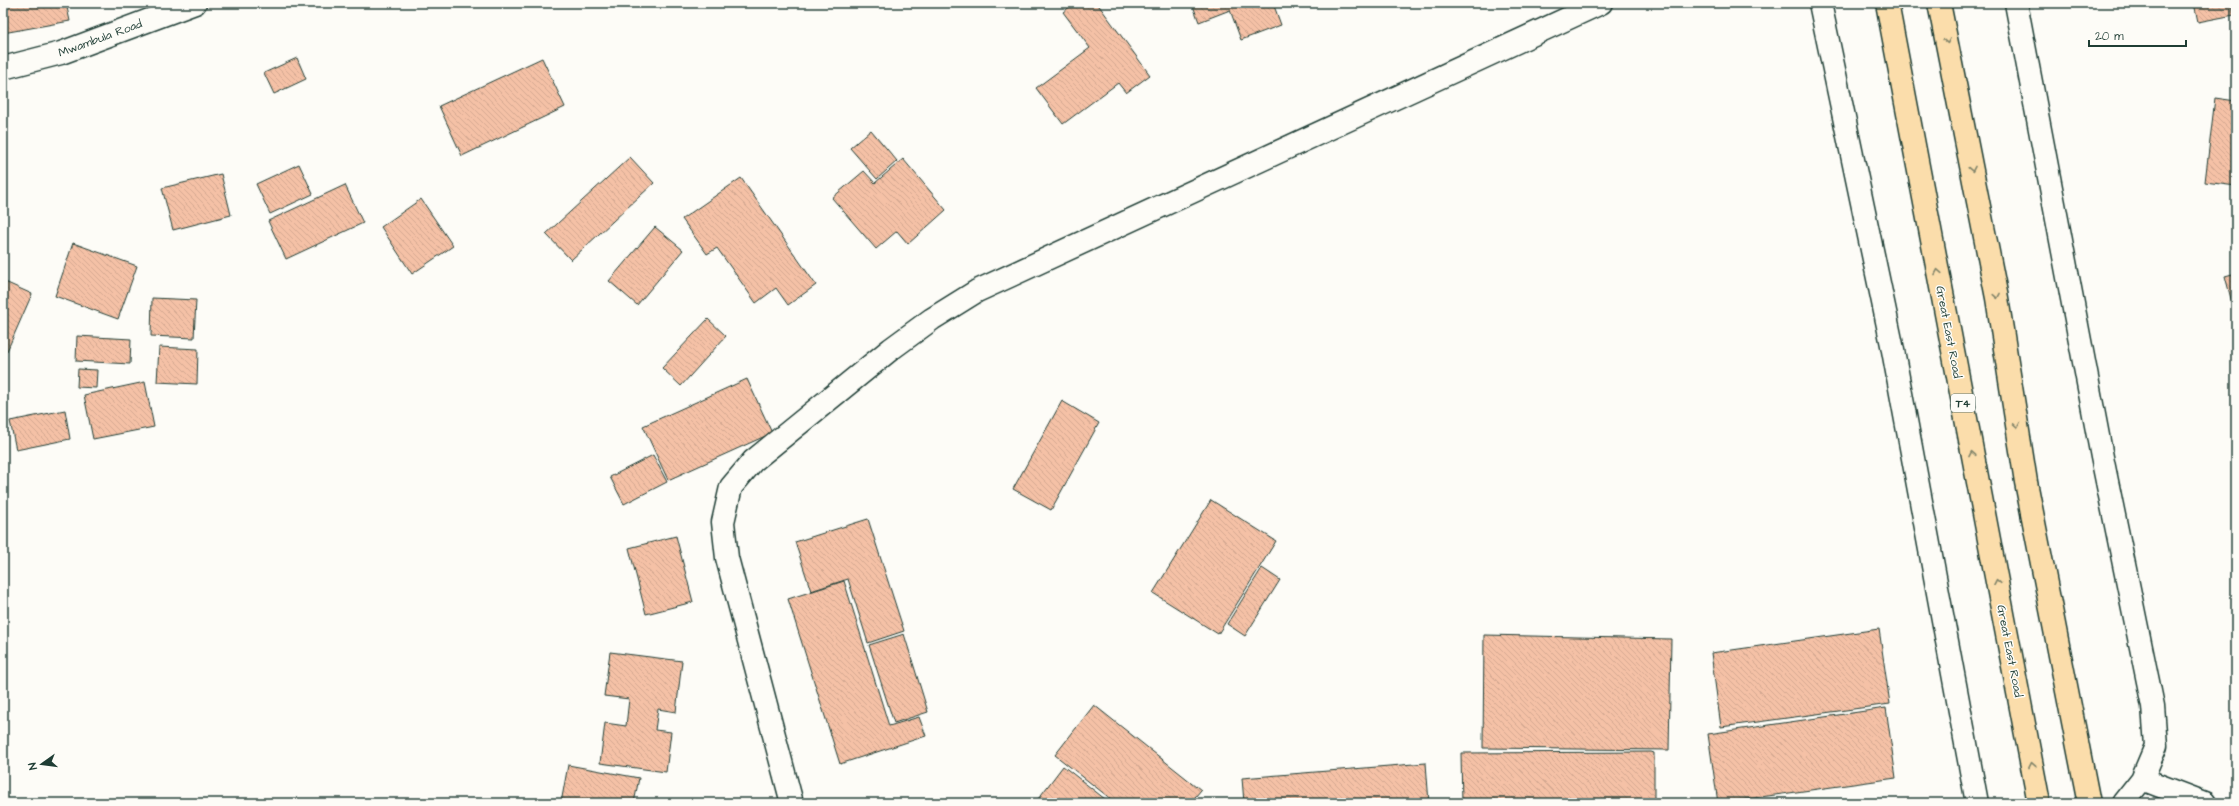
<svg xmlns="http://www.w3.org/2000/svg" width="2239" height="806" font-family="'Architects Daughter',sans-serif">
<defs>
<pattern id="building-back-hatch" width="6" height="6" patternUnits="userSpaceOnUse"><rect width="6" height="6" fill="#f5c1a6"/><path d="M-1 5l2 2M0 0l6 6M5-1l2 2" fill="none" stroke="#d2a790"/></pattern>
</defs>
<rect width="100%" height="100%" fill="#fdfcf7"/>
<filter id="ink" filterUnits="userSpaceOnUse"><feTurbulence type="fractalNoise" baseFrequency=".025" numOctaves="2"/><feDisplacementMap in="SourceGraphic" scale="8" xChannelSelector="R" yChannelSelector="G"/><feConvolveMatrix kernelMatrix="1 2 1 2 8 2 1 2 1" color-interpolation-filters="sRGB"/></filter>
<g filter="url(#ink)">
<path fill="url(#building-back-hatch)" stroke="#1f3d34" d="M3,3H66L70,21L3,33Z
M1075,3H1097L1150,75L1126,93L1118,83L1063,124L1036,88L1090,48L1063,12Z
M1192,3H1273L1281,25L1241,40L1230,10L1199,22Z
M2194,3H2231L2234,15L2198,22Z
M297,58L306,79L274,94L264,73Z
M542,58L565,107L462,156L439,106Z
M2215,98L2236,101V186L2205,182Z
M871,130L897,161L877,179L850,148Z
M630,157L654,183L571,260L546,234Z
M903,159L946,210L908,244L897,231L876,249L832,198L864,171L875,183Z
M299,164L313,194L270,214L256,184Z
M221,174L231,215L173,230L162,188Z
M741,178L816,285L788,305L776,288L756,303L717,248L707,254L682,219Z
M345,185L363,223L286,259L268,221Z
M421,199L453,246L412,274L381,227Z
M655,227L683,250L637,305L609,281Z
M73,243L137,266L118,319L55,296Z
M2236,273V318L2225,276Z
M3,281L32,294L7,351L3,349Z
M152,298L196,300L194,338L151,336Z
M708,319L726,336L681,386L662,368Z
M77,336L131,339L130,364L76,361Z
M159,347L198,349L197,384L157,382Z
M78,369L97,370L96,388L77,387Z
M747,379L772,433L668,480L643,426Z
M145,382L154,427L93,439L84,395Z
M1062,401L1099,423L1051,510L1013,489Z
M65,410L70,439L16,450L10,421Z
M653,455L667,482L624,504L610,477Z
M1211,500L1276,541L1218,634L1153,593Z
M868,519L904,631L868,643L848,579L811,591L795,542Z
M676,536L693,602L646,614L629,548Z
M1262,568L1280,580L1245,636L1227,624Z
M844,581L889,726L919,717L926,736L840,764L788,599Z
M1879,629L1890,704L1721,727L1711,653Z
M904,634L928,712L894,723L869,645Z
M1484,635L1671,639L1669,750L1483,748Z
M610,652L682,661L676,712L658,709L655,730L671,732L666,772L600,763L605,723L626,726L629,699L604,696Z
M1094,705L1201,790L1190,803H1116L1055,755Z
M1886,708L1896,778L1718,803L1708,734Z
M1651,752L1654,753V803H1462L1461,753Z
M1426,763L1429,803H1244L1242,778Z
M568,765L639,778L634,803H561Z
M1063,766L1110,803H1035Z"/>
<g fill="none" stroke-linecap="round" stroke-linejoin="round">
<defs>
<path id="minor" d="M1820,3L1892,345L1977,803
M2016,3L2102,457L2153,706L2156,746L2142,779L2123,803
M3,68L61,53L195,3
M2142,779L2205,803
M792,803L727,558L723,522L731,487L753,461L891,349L932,319L977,291L1601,3"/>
<path id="primary" d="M1887,3L2039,803
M1939,3L1997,298L2026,482L2089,803"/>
</defs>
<use href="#minor" stroke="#1f3d34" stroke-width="25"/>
<use href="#primary" stroke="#1f3d34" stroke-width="25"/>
<use href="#minor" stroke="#fdfcf7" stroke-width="22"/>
<use href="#primary" stroke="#fbddab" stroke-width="22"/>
</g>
<defs><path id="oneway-chevron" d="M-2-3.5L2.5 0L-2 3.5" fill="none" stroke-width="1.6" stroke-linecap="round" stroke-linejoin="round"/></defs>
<g stroke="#82856a">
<use href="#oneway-chevron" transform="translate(1947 41) rotate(79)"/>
<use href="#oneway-chevron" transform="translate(1972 169) rotate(79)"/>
<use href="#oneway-chevron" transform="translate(1938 272) rotate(-101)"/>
<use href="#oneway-chevron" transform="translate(1997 296) rotate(80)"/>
<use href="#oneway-chevron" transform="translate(2017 425) rotate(81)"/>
<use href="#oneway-chevron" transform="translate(1972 454) rotate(-101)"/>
<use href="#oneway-chevron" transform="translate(1997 582) rotate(-101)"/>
<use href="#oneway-chevron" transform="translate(2032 765) rotate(-101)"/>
</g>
</g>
<g text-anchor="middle" stroke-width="3" stroke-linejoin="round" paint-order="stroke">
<rect fill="#fdfcf7" stroke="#62766e" stroke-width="1" x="1951" y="394" width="24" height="18" rx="3"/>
<g font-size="11" font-weight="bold" fill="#1f3d34">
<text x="1963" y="407">T4</text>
</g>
<g font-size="12" fill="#1f3d34" stroke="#fdfcf7">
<text transform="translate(100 38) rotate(-20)" y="4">Mwambula Road</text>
<text transform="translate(1949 332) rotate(79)" y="4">Great East Road</text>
<text transform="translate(2010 651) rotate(79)" y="4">Great East Road</text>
</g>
</g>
<rect width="2239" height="806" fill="none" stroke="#fdfcf7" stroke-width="16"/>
<rect x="8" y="8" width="2223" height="790" fill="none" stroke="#1f3d34" stroke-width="1.5" filter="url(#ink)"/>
<g transform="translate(42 764) rotate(256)" stroke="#fdfcf7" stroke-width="3" paint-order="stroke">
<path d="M0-3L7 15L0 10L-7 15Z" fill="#1f3d34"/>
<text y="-6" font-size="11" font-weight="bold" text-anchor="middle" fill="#1f3d34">N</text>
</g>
<path d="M2089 40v6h97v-6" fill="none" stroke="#1f3d34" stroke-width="2"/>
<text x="2095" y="40" font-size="12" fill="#1f3d34" stroke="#fdfcf7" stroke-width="3" paint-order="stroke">20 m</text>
</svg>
